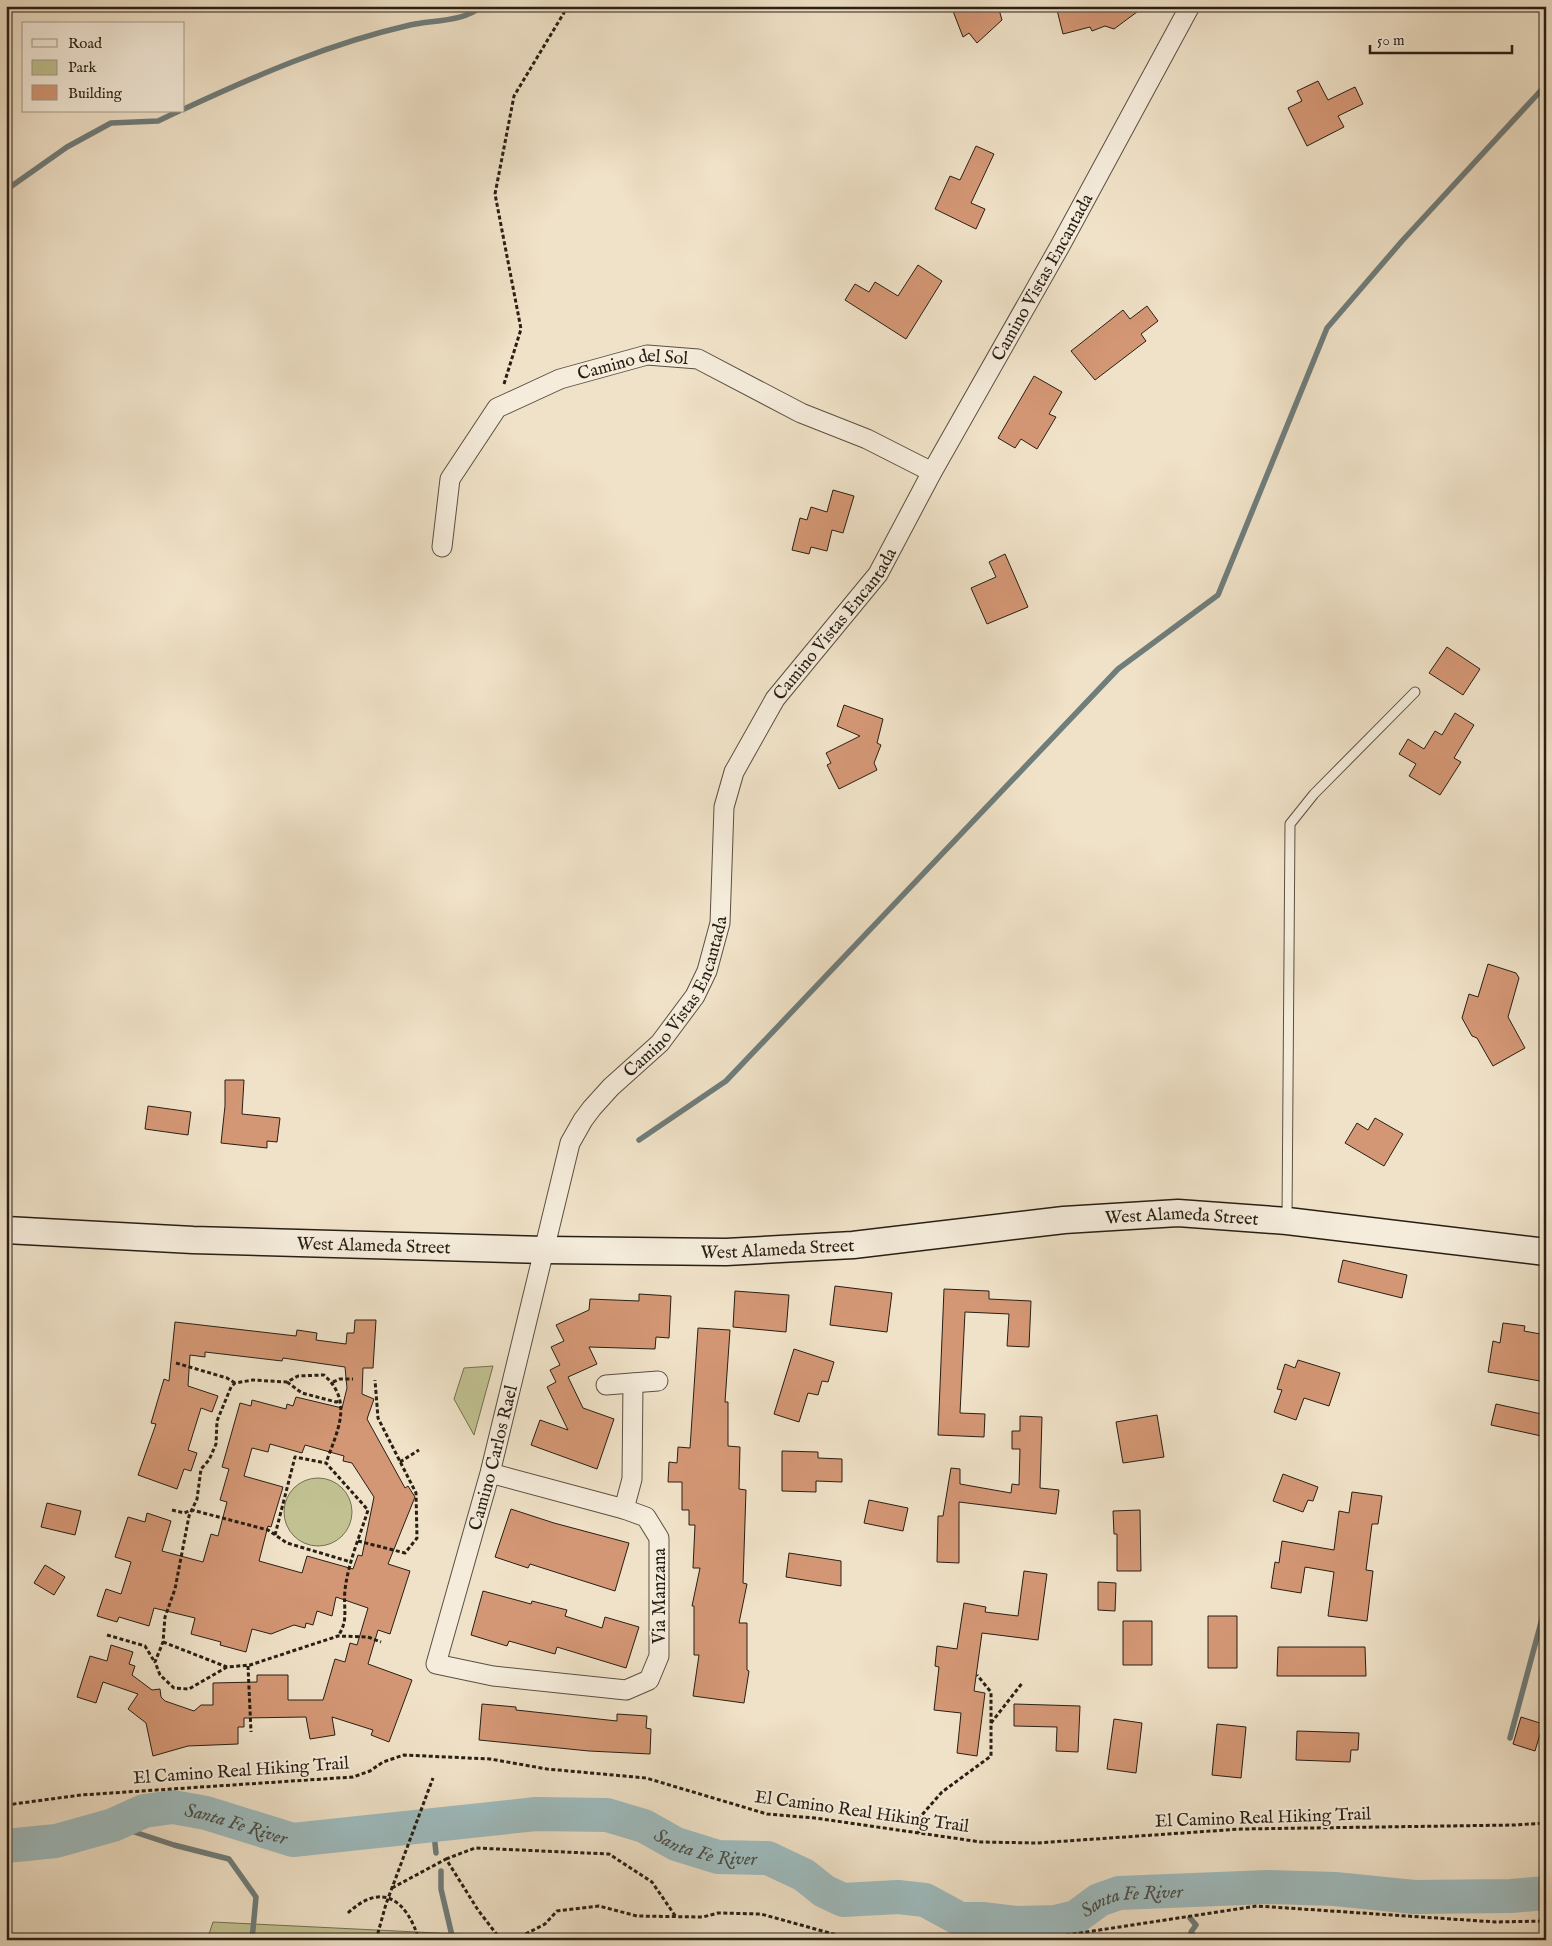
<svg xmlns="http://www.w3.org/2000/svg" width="1552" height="1946" font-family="'IM FELL English',serif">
<rect width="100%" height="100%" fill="#f0e2c8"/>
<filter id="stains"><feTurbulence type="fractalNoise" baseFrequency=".004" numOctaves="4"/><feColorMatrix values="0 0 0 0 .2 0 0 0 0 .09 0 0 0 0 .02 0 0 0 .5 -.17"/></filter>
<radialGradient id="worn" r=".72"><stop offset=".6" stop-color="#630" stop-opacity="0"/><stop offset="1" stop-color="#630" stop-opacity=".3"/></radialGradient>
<path fill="#c1c191" stroke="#747052" d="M493,1366L474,1435L454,1399L464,1368Z
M284 1512a34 34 0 1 1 68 0a34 34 0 1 1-68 0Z
M213,1922L579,1940H207Z"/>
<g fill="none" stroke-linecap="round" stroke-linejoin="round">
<path stroke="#6f7d7b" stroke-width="5.5" d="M184,109C257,75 331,43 410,25C433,20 464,22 482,6
M6,190L67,147L111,123L158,121L179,111
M639,1140L726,1081L1118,669L1218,595L1327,328L1402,241L1546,85
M1510,1738L1546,1604
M113,1825L174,1845L229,1859L256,1897L252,1940
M433,1825L436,1853
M441,1871V1889L453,1940
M1190,1918L1196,1925L1191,1932L1196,1940"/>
<path stroke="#9ebcbf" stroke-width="34" id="s1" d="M6,1846L56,1841L113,1825L144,1811L173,1807L206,1813L293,1840L536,1814L607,1815L644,1826L676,1844L718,1857L768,1858L804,1875L824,1891L843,1900L898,1897L925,1900L960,1919H982L1016,1923L1055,1922L1076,1917L1099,1900L1119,1893L1268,1887L1335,1889L1414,1897L1511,1896L1546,1893"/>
</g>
<path fill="#d49775" stroke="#281f14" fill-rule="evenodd" d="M951,6H998L1002,20L977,43L969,33L963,37Z
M1056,6H1145L1114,29L1105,26L1092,31L1090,27L1063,34Z
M1318,81L1328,100L1355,87L1363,104L1338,116L1344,127L1307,146L1288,108L1302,101L1297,91Z
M976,146L994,154L971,203L985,209L976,229L935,209L950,176L960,180Z
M918,265L942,281L906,339L845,300L855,284L869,292L875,282L898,296Z
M1147,306L1158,321L1141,334L1146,341L1095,380L1071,351L1123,310L1130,319Z
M1034,376L1062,392L1049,414L1056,417L1037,449L1021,439L1015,448L998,438Z
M833,490L854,496L843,533L832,530L827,551L811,547L809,554L792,550L800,518L807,520L811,507L827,512Z
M1005,554L1028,607L987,624L971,588L996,577L989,562Z
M1447,647L1480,669L1463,695L1429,673Z
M844,705L883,719L877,743L881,745L874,763L877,770L839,789L827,765L831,763L826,753L860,736L837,726Z
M1455,713L1474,725L1454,758L1461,762L1440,795L1409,776L1416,764L1399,754L1408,739L1424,749L1435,731L1442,735Z
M1488,964L1516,973L1519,978L1508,1017L1525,1048L1493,1066L1477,1038L1472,1036L1462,1018L1469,994L1478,997Z
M225,1080H244L242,1114L280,1118L277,1142L267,1141V1148L221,1143L225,1106Z
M148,1106L191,1112L188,1135L145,1129Z
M1375,1118L1403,1134L1384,1166L1345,1143L1357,1123L1368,1130Z
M1343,1260L1407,1275L1402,1298L1338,1282Z
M835,1286L892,1293L887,1332L830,1325Z
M944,1289L989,1291V1299L1031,1301L1029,1347L1007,1346L1009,1314L965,1312L960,1413L985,1414L984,1437L938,1435Z
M735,1291L789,1295L786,1332L733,1327Z
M639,1294L671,1296L669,1338L656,1337L655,1349L589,1347L597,1364L568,1377L583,1408L614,1419L597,1469L531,1445L540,1420L568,1430L547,1387L556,1382L550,1370L560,1365L551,1347L564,1341L556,1325L589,1310L590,1299L639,1301Z
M355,1320H376L373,1368H363L362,1394L374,1399L367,1419L405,1488L408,1486L415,1497L388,1564L410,1571L390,1634L378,1630L368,1664L412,1680L389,1742L371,1735L373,1730L332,1717L335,1735L310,1739L306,1717L244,1718V1727H238V1744L188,1746L153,1756L146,1723L128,1709L138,1694L103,1682L96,1703L77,1697L90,1656L107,1661L111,1645L133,1652L129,1664L135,1666L132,1675L152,1690L160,1689L161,1697L165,1701L194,1711L201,1705H213V1683L257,1682V1675H288V1700H323L335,1659L345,1662L350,1643L357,1645L368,1608L336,1597L332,1616L317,1611L313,1625L306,1623L305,1628L294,1625L271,1634L252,1629L246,1652L220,1645L221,1642L191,1634L195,1618L154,1608L149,1626L119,1617L117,1622L97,1616L106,1589L121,1594L131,1562L115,1557L128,1517L145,1522L147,1513L171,1521L162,1551L203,1562L211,1534L218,1536L227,1502L220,1500L229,1469L222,1467L240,1403L251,1406L252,1400L286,1409L287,1404L293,1406L296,1397L342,1408L347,1388L345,1367L283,1358L282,1361L205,1352V1357L190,1355L188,1386L218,1396L212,1412L201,1408L188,1450L197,1453L191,1471L184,1469L177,1489L138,1475L156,1424L151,1423L164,1379L169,1381L175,1322L296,1336L297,1330L317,1333L316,1340L346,1344L347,1333H354ZM270,1444L302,1453L305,1445L344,1456L343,1461L352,1463L374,1497L362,1556L358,1555L353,1569L307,1556L302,1573L259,1561L268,1526L271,1527L283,1487L244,1476L252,1448L268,1452Z
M1503,1323L1525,1326L1524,1331L1546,1335V1382L1488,1372L1493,1341L1500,1343Z
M698,1328L730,1330L725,1402H728V1446L740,1447L739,1489L746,1490L743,1583L747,1584L739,1623H747V1670L749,1671L744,1703L693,1696L699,1655H694V1606H692L700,1568H693L695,1525H689V1510H682V1482H668L669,1462L677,1463L678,1447L690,1448Z
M794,1349L834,1362L828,1382L822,1381L818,1395L808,1393L799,1422L774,1414Z
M1298,1360L1340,1373L1329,1406L1304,1398L1296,1420L1274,1412L1282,1390L1277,1389L1285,1364L1295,1368Z
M1496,1404L1546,1415V1437L1491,1425Z
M1157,1415L1164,1457L1123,1463L1116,1422Z
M1020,1416L1042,1417L1040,1488L1059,1490L1056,1514L959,1502V1563L937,1562L938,1516H943L951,1468L960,1469V1484L1011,1493L1012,1484L1019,1485L1020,1449H1012V1431H1020Z
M782,1451L818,1452V1458L842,1459V1482L816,1481V1492L782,1491Z
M1283,1474L1318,1487L1313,1501L1308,1500L1303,1512L1273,1501Z
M1352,1492L1382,1496L1378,1524H1372L1366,1570L1373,1571L1367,1621L1328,1616L1334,1572L1305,1567L1301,1593L1271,1588L1275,1562L1279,1563L1282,1541L1334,1550L1339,1511L1349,1513Z
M869,1500L908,1508L903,1531L864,1523Z
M47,1503L81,1511L75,1535L41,1527Z
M511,1509L554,1523L629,1543L615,1591L530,1564L528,1568L495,1557Z
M1140,1510L1141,1571H1117V1534H1114L1113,1511Z
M789,1553L841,1561V1586L786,1577Z
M45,1565L65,1577L54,1595L34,1583Z
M1024,1571L1047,1574L1038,1640L982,1633L974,1691L985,1693L977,1756L957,1753L961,1713L934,1710L939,1667L935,1666L937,1646L957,1649L964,1603L986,1607L985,1612L1018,1616Z
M1098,1582L1116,1583L1115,1611L1098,1610Z
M483,1591L531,1604L532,1601L567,1610L565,1616L602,1628L605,1617L639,1627L626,1668L557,1647L555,1654L509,1641L507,1646L471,1635Z
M1208,1616H1237V1668H1208Z
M1123,1621H1152V1665H1123Z
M1278,1647H1365L1366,1676H1277Z
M482,1704L516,1707V1710L617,1721V1714L647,1716L646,1728L651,1729L650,1754L589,1751L479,1740Z
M1014,1704L1080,1706L1078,1752L1056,1751L1057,1727L1014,1726Z
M1521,1717L1543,1724L1535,1751L1513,1744Z
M1114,1719L1142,1723L1136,1773L1107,1769Z
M1217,1724L1246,1727L1241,1778L1212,1775Z
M1297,1731L1359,1733L1358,1750H1351L1350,1762L1296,1760Z"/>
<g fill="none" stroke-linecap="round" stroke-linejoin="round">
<defs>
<path id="lane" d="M1287,1218L1290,824L1314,794L1415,692"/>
<g id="street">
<path id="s2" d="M442,547L450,479L497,408L560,379L647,355L698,359L801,413L867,439L932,472"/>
<path d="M606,1385L658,1381"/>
<path id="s3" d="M490,1473L624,1509L646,1517L659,1538V1656L649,1680L626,1690L493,1676L436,1664L490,1473L570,1143L583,1120L592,1108L611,1087L660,1043L695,996L707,971L720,923L724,807L734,772L775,699L878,574L932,472L1060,246L1190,6"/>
<path d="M624,1509L632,1479L633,1383"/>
</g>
<g id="secondary">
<path id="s4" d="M6,1230L193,1240L545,1250L726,1252L853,1245L1064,1220L1178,1213L1287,1221L1546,1252"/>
</g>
</defs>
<use href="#lane" stroke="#5a5041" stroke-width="11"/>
<use href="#street" stroke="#5a5041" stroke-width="21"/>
<use href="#secondary" stroke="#281f14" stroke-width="29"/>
<path stroke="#281f14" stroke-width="3" stroke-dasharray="4 2.5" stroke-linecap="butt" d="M504,384L521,329L495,194L514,96L568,6
M176,1363L227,1378L235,1383
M287,1382L302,1393L336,1402L340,1401
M333,1382L340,1379H353
M400,1462L419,1450
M172,1510L184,1513L192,1510L268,1530L287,1543L351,1562
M275,1535L295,1457L326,1463L368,1510C360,1536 348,1563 345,1590C343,1609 349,1620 338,1636
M358,1541L405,1553L417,1538L416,1493L378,1418L375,1380
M107,1635L145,1646L154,1661
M163,1642L227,1667L250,1665L338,1636L368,1637L381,1642
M248,1666L251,1732
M227,1667L189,1689L174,1688L160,1675L155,1662L163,1642L165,1617L175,1589L189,1516L197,1499L201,1469L209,1460L216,1444L217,1421L231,1387L235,1383L253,1380L287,1382L298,1376L324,1375C354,1402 337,1431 326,1463
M991,1723L1023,1682
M6,1805L81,1795L353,1777L370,1771L383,1762L404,1755L490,1759L547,1769L646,1778L767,1814L815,1818L981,1842L1037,1843L1241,1829L1515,1825L1546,1823
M919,1833L920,1817L942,1792L991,1756V1692L977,1675
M446,1859L475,1848L609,1854L652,1882L676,1917
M392,1888L446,1859L478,1910L501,1940
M348,1913C382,1881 407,1900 419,1940
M376,1940L386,1904L433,1778
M514,1940L545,1924L557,1911L599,1906L637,1916L703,1917L718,1913L761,1914L855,1940
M894,1940H921
M1034,1940L1257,1906L1496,1922L1546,1921"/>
<use href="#lane" stroke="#f5ecdb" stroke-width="9"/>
<use href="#street" stroke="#f5ecdb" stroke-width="19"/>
<use href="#secondary" stroke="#f5ecdb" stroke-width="26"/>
</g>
<g text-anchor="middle" stroke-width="4" stroke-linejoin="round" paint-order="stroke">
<g font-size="18" fill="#281f14" stroke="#f5ecdb">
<text dy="6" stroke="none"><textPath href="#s3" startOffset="2095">Camino Vistas Encantada</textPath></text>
<text dy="6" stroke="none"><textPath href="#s2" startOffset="298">Camino del Sol</textPath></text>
<text dy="6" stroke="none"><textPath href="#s3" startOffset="1690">Camino Vistas Encantada</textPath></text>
<text dy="6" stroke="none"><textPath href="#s3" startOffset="1270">Camino Vistas Encantada</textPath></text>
<text dy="6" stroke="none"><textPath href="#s4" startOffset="1178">West Alameda Street</textPath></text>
<text dy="6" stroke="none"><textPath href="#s4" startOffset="368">West Alameda Street</textPath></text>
<text dy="6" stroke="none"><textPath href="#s4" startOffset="772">West Alameda Street</textPath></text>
<text dy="6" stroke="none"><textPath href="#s3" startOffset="762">Camino Carlos Rael</textPath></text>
<text transform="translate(659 1596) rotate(-90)" y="6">Via Manzana</text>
<text transform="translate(241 1770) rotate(-4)" y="6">El Camino Real Hiking Trail</text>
<text transform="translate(862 1811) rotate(8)" y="6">El Camino Real Hiking Trail</text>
<text transform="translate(1263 1817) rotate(-2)" y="6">El Camino Real Hiking Trail</text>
</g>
<g font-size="19" font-style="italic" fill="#4b4e47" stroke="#f5ecdb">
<text dy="7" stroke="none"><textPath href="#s1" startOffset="238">Santa Fe River</textPath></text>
<text dy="7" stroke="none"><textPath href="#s1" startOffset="718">Santa Fe River</textPath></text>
<text dy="7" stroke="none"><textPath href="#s1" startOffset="1168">Santa Fe River</textPath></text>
</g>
</g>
<rect width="1552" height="1946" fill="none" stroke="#f0e2c8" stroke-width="25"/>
<rect x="8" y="8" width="1537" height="1931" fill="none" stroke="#281f14" stroke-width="2.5"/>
<rect x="12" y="12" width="1527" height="1921" fill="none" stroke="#281f14"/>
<rect x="22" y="22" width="162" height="90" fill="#f5ecdb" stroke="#a39a8b"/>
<rect x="32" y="39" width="25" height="8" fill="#f5ecdb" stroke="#a39a8b"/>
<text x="68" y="48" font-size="15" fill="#281f14">Road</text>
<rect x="32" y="60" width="25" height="15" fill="#c1c191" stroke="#a39a8b"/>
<text x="68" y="72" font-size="15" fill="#281f14">Park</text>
<rect x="32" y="85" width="25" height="15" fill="#d49775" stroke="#a39a8b"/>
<text x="68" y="98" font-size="15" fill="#281f14">Building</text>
<path d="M1370 45v8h142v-8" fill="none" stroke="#281f14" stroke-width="2.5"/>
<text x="1377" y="45" font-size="15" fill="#281f14" stroke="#f5ecdb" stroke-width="4" paint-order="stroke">50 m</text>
<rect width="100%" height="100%" filter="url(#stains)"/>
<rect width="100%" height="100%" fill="url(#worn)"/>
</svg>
